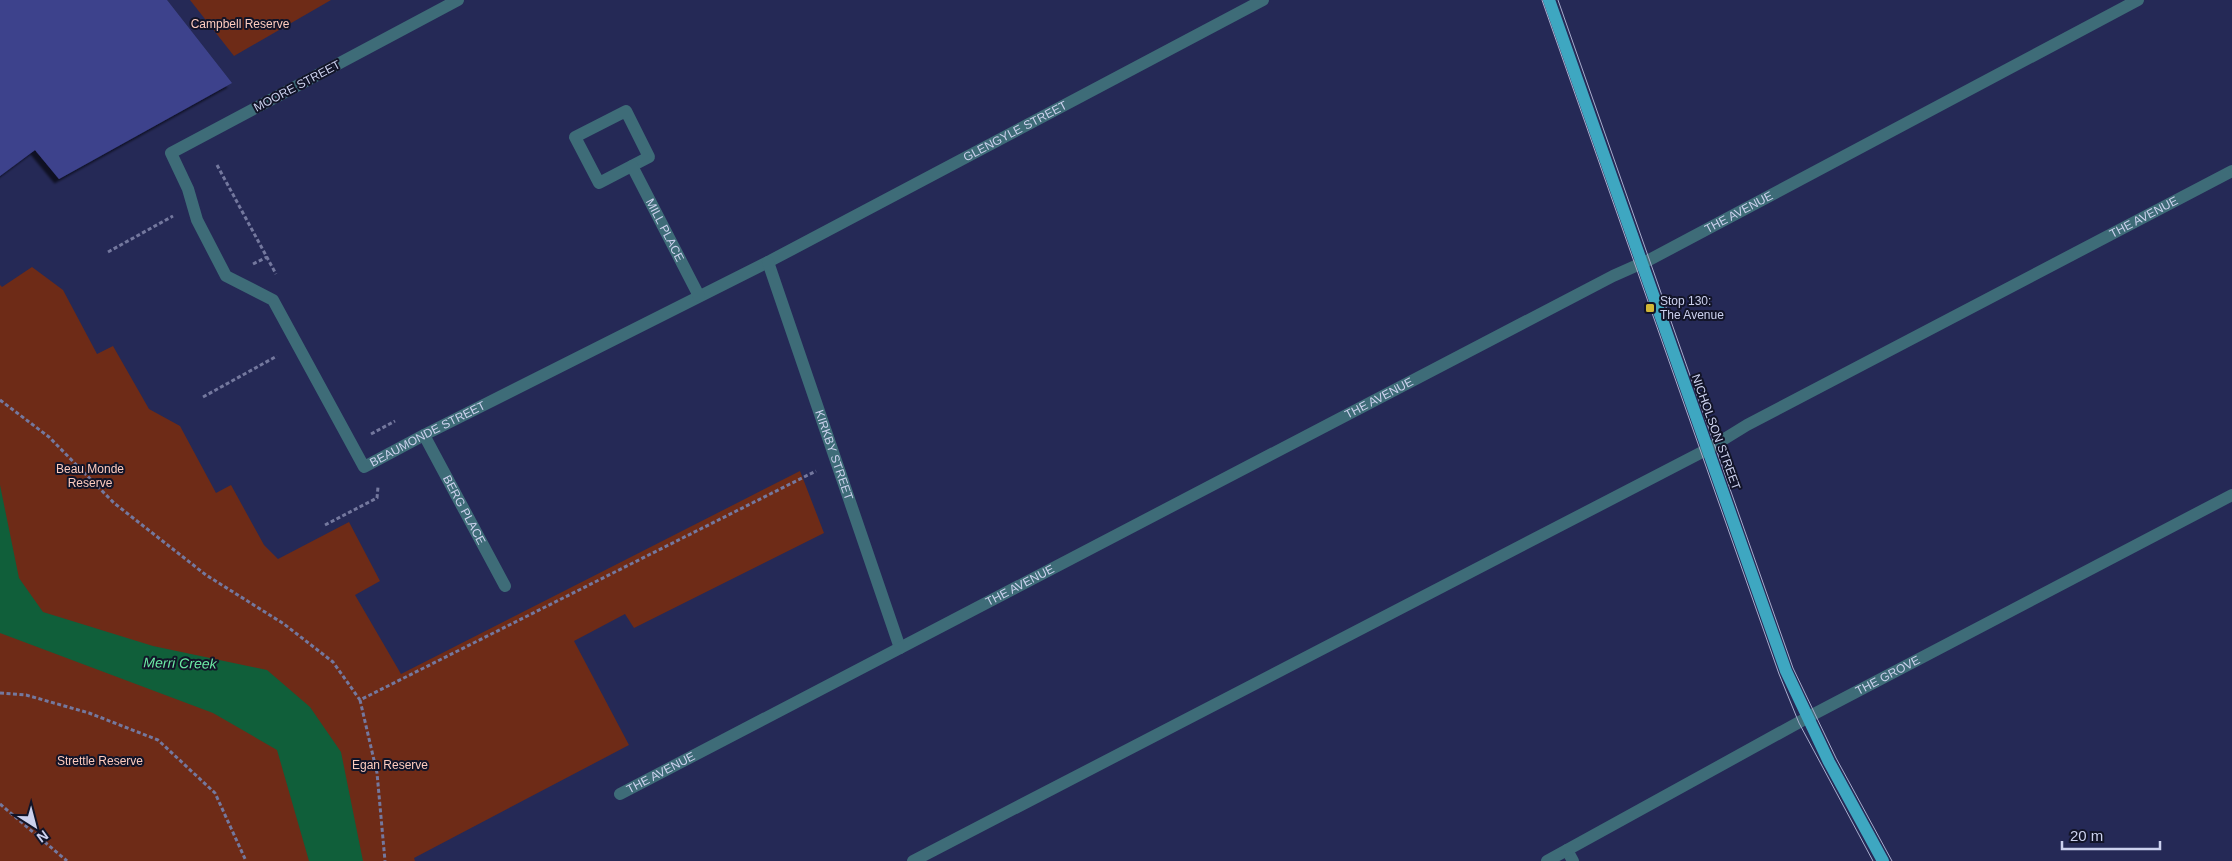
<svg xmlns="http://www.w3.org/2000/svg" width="2232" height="861" font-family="Arial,sans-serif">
<defs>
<filter id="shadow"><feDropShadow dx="-4.5" dy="4.5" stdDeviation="1" flood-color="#0009"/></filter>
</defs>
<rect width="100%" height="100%" fill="#252956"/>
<path fill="#6e2b17" d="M190,0H331L234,56Z
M32,267L63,290L97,354L113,346L149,409L180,426L216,493L231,485L264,545L278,559L349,522L380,581L355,595L401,674L800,471L824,533L634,628L625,614L574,641L629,745L414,858L415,861H0V285L2,287Z"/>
<path fill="#105f3a" d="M0,485L19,578L43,612L153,646L267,670L310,707L341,752L363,861H309L277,750L213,713L0,633Z"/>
<path fill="#3e438c" filter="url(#shadow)" d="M0,0H167L232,83L59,179L35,150L0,176Z"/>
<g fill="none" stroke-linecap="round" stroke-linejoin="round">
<path stroke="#74789e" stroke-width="3" stroke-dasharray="4 2.5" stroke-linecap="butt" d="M217,165L276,274
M108,252L173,216
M253,264L267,257
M203,397L277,356
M0,400L49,437L114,503L206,575L284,624L333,662L360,700L816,471
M371,434L395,421
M325,525L377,498L378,487
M0,693L26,695L89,713L158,740L215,793L246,861
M360,700L377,773L385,861
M0,804L67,861"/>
<g stroke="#3e6c78" stroke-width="12">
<path d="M1567,850L1573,861"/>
<path id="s1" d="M913,861L1708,449L1747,425L2232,171"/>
</g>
<g stroke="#3e6c78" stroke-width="12">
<path id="s2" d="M458,0L171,153L188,189L197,220L226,276L273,300L364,467L424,435L768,262L1263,0"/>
<path d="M626,111L649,157L599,183L575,137Z"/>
<path id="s3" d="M632,166L699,296"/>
<path id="s4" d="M768,262L900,648"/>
<path id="s5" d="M424,435L505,586"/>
<path id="s6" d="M620,794L1613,276L1649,260L2138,0"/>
<path id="s7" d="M1547,861L1814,714L2232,495"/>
</g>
<path stroke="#3ea7c1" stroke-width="12" d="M1549,0L1786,671L1829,762L1883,861"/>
<path stroke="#a8adcd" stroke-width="1" d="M1542,0L1779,674L1799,723L1873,861
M1558,0L1793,668L1836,758L1892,861"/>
</g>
<rect fill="#d1b736" stroke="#121428" stroke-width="2" x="1645" y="303" width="10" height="10" rx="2.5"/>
<g text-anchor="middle" stroke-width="4" stroke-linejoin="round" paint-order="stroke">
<g font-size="12" fill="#feccbe" stroke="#121428">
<text x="240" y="28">Campbell Reserve</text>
<text x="90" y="473">Beau Monde<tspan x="90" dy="14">Reserve</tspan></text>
<text x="100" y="765">Strettle Reserve</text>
<text x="390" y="769">Egan Reserve</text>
</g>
<g font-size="12" fill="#ccd1ee" stroke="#121428">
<text transform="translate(297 86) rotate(-28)" y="4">MOORE STREET</text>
<text dy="4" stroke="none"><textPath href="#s2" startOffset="1436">GLENGYLE STREET</textPath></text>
<text dy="4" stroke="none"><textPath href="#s6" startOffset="1261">THE AVENUE</textPath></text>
<text dy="4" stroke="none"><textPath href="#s1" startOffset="1389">THE AVENUE</textPath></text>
<text dy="4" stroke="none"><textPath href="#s3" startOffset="72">MILL PLACE</textPath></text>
<text dy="4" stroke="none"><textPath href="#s6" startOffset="856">THE AVENUE</textPath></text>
<text transform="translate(1716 432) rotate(70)" y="4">NICHOLSON STREET</text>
<text dy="4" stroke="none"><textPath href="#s2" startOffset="775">BEAUMONDE STREET</textPath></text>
<text dy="4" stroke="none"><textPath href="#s4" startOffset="204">KIRKBY STREET</textPath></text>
<text dy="4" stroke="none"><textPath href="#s5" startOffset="85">BERG PLACE</textPath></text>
<text dy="4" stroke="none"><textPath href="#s6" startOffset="451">THE AVENUE</textPath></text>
<text dy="4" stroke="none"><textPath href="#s7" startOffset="388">THE GROVE</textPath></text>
<text dy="4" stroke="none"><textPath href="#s6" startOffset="46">THE AVENUE</textPath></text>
</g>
<g font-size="12" fill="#ccd1ee" stroke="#121428" text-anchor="start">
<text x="1660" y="305">Stop 130:<tspan x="1660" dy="14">The Avenue</tspan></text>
</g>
<g font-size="14" font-style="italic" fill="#6be9a4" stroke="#121428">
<text transform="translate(180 663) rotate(1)" y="5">Merri Creek</text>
</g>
</g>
<g transform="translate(35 826) rotate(144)" stroke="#121428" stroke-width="4" paint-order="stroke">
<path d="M0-4L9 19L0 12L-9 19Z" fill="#ccd1ee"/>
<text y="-8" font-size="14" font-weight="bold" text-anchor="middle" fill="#ccd1ee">N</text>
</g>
<path d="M2062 841v8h98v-8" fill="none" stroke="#ccd1ee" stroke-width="2.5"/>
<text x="2070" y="841" font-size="15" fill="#ccd1ee" stroke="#121428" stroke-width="4" paint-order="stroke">20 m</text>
</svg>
